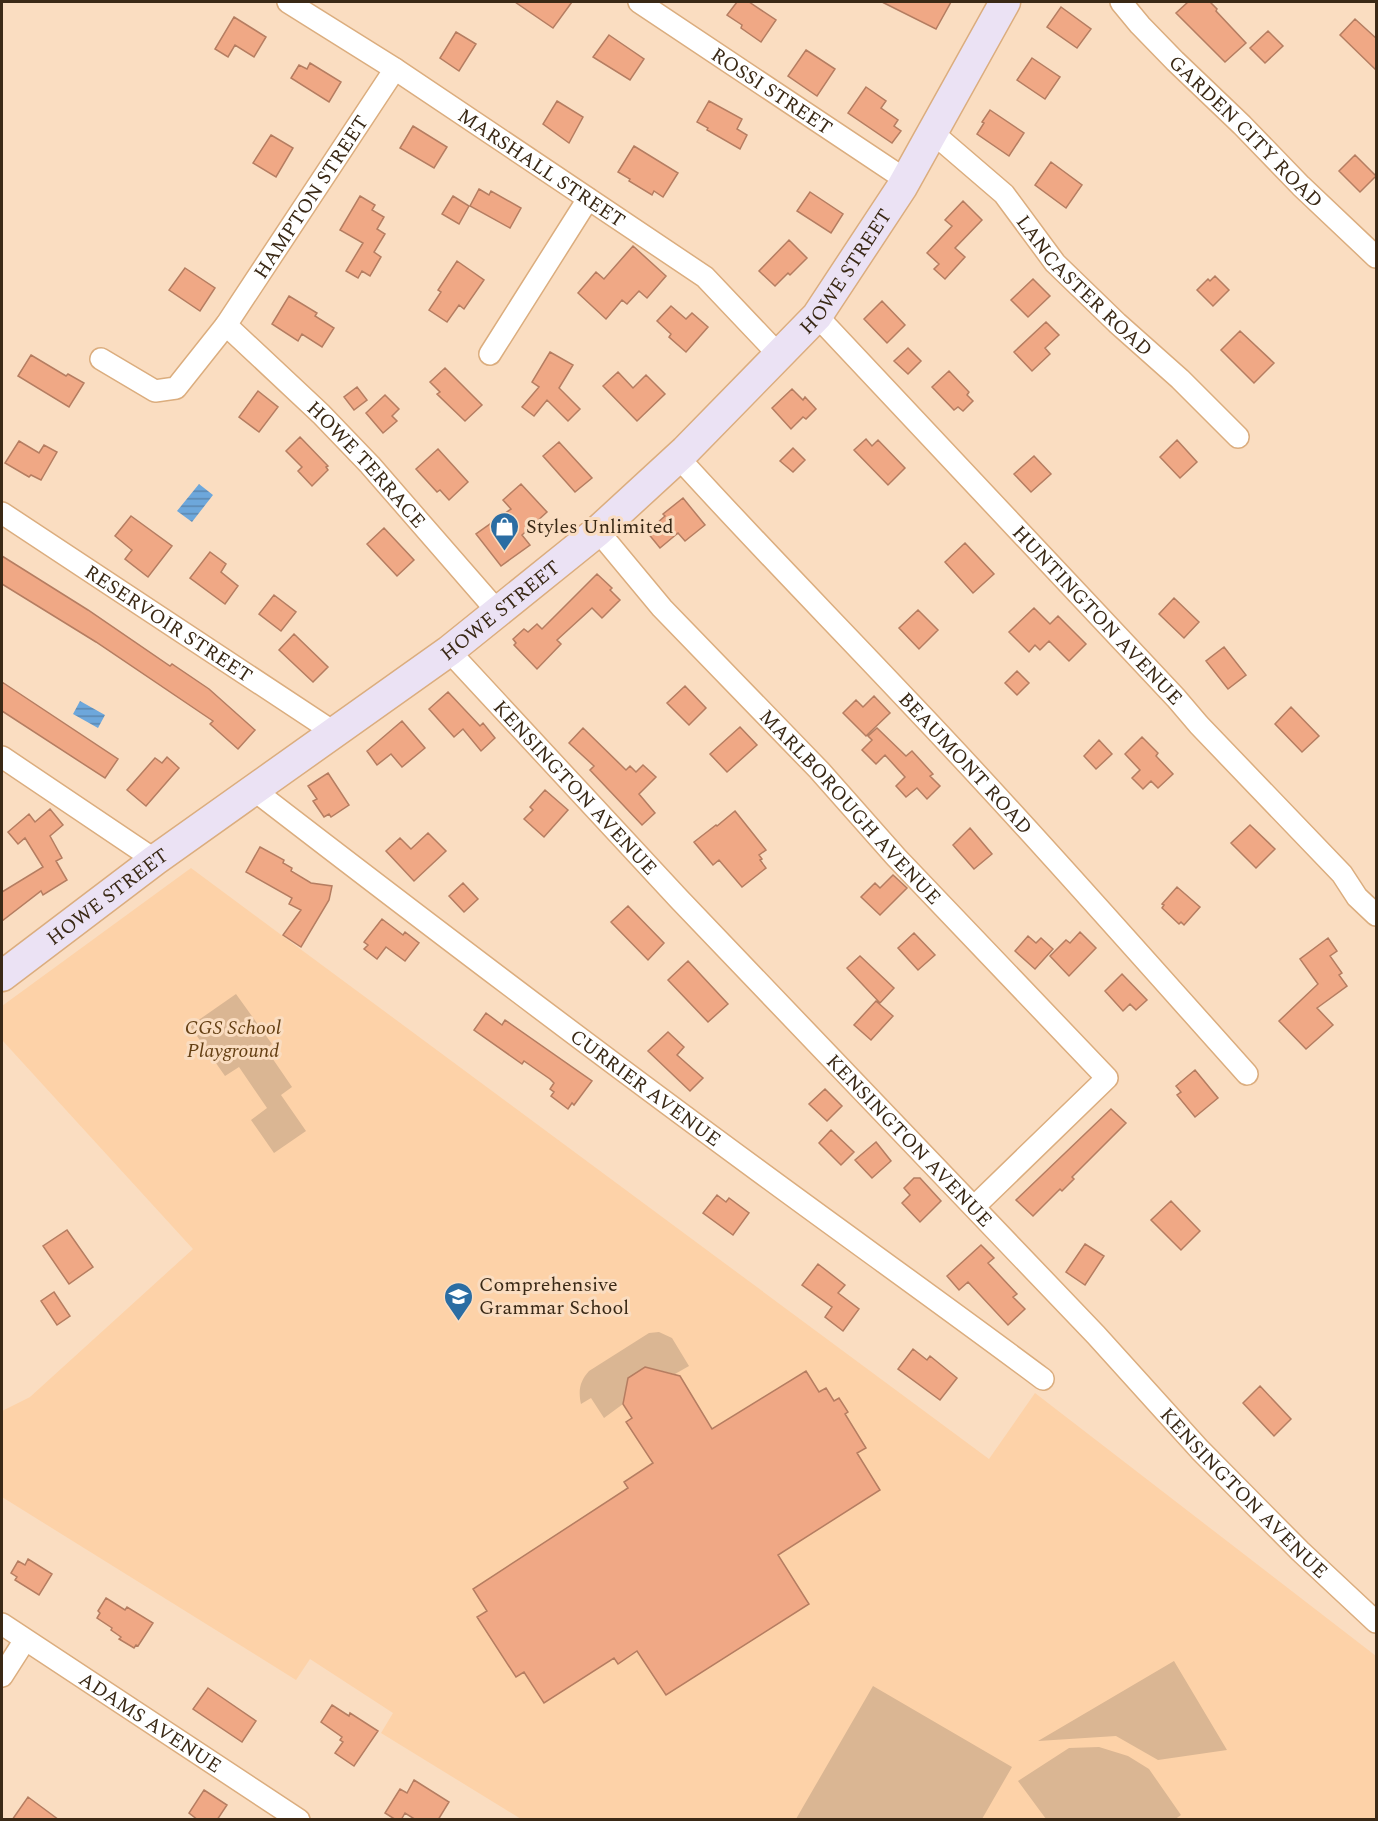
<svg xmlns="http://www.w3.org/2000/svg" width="1378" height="1821" font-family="Spectral,serif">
<defs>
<pattern id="water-rules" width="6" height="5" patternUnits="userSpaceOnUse" patternTransform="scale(1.5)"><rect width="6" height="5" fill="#6da7db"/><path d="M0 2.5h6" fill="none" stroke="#5b88b1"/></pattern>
</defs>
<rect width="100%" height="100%" fill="#faddc1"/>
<path fill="#fdd2a8" d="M191,868L989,1459L1035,1393L1376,1656V1819H521L381,1733L393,1713L310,1659L296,1680L2,1497V1411L30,1397L193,1249L2,1040V1006Z"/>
<path fill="#dab693" d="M236,994L272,1044L266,1049L292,1087L281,1095L306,1131L274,1153L251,1120L267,1108L239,1067L225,1076L190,1026Z
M659,1332L672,1338L689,1366L675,1374L645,1367L628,1378L623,1404L604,1418L591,1398L581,1404C578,1390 580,1381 589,1371L649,1333Z
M1174,1661L1227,1750L1158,1760L1116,1736L1038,1741Z
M873,1686L1012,1767L982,1819H796Z
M1099,1747L1128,1756L1149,1769L1181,1815L1174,1820L1046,1819L1018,1781L1069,1748Z"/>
<path fill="url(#water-rules)" d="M199,484L213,495L192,522L177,511Z
M80,701L105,715L98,728L73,714Z"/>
<path fill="#f0a885" stroke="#b57d61" stroke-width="1.5" d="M515,2H572L553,28Z
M737,2H749L776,20L761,42L741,28L742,25L727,15Z
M882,2H951L936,29Z
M1188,2H1210L1217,9L1216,11L1246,43L1225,62L1176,13Z
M1061,7L1091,29L1077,48L1047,27Z
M234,17L266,37L254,57L235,45L228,57L215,49Z
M1355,19L1377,39V71L1340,35Z
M1268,31L1283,46L1265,63L1250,48Z
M456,32L476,44L459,71L440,58Z
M609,35L644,59L630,80L593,57Z
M806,50L835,69L817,96L788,76Z
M1032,58L1060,77L1045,99L1017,80Z
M310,63L341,82L329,102L291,78L299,65L307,69Z
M866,87L886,101L881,108L898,120L894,126L901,131L892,143L848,113Z
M557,101L583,117L569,143L543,124Z
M709,101L742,119L737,129L747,135L740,149L707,130L708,128L697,122Z
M990,110L1024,133L1009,156L977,134L984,123L982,122Z
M413,126L447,147L434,168L400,148Z
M271,135L293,148L276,177L253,163Z
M634,146L678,173L663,197L654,191L652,195L629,181L630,179L618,172Z
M1355,155L1376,176L1360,192L1339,171Z
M1051,162L1082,185L1066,208L1035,185Z
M479,189L489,195L491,191L521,208L510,228L470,206Z
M810,192L843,214L831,233L797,211Z
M360,196L375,205L372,210L384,217L377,229L385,234L374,252L381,257L370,276L362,271L358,278L346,271L363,243L340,230Z
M453,196L469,206L459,224L442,214Z
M963,201L982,220L955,248L965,257L945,279L934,269L939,264L927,253L952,226L945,220Z
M789,240L807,258L790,275L788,273L775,286L759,271Z
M633,246L666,276L647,298L639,291L627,304L622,300L606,319L578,293L596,272L604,279Z
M457,261L484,280L464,309L459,305L447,322L429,310L441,292L438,290Z
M185,268L215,288L200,311L169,290Z
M1215,276L1229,290L1213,306L1197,290L1208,279L1210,281Z
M1033,279L1050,296L1028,317L1011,300Z
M289,296L317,313L315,316L334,328L322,347L302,334L298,341L272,324Z
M882,301L905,325L887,343L864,319Z
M671,306L686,319L692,313L708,327L686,352L669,337L671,334L657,321Z
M1046,322L1059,335L1045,348L1050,354L1032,371L1014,352Z
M1240,331L1274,363L1254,383L1221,350Z
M908,348L921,361L908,374L894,361Z
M550,352L573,365L559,388L580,409L568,421L547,400L534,416L522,407L539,387L532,382Z
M31,355L66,376L68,374L84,383L69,407L18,376Z
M445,368L482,405L465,421L437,394L440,392L430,382Z
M949,371L969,392L967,395L973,401L963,411L958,407L954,410L932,387Z
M618,372L633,388L646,375L665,394L637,421L603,386Z
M357,387L367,400L354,410L344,397Z
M792,389L803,400L805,397L816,409L806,419L803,417L791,429L772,408Z
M258,391L278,407L259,432L239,417Z
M385,395L399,409L392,416L397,421L383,433L366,413Z
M300,437L328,466L326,467L328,470L312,486L298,471L302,467L286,451Z
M866,439L872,446L878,440L905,468L888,485L854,450Z
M1177,440L1197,462L1180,478L1160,457Z
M19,441L39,453L44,445L57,452L41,480L31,475L29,477L5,463Z
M559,442L592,478L575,492L543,456Z
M793,448L805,460L793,472L780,461Z
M438,449L468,482L449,500L440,490L437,492L416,469Z
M1034,456L1051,474L1031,492L1014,474Z
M521,484L547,512L522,535L530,545L501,566L476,534L511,509L503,500Z
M683,498L705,525L685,541L678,533L660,548L647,532L665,516L663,514Z
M131,516L172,546L148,577L125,559L132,550L115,536Z
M384,528L414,560L397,576L367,544Z
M965,543L994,574L973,593L945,562Z
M210,552L226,564L221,572L238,586L225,604L190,578Z
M2,556L88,610L170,666L172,664L209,689L255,730L238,749L210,724L213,721L96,642L2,584Z
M597,574L612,588L610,590L620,600L602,618L592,608L557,640L561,644L537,669L514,645L516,643L513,639L524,629L528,632L537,624L542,629Z
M274,595L296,612L281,631L259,614Z
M1174,598L1199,622L1184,638L1159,614Z
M1034,608L1050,624L1058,616L1086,644L1069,661L1049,641L1040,650L1035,645L1029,652L1009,632Z
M918,610L938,630L919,649L899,628Z
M294,634L328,667L313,682L279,650Z
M1224,647L1246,675L1228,689L1206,661Z
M1017,671L1029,683L1017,695L1005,683Z
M2,682L118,759L105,778L2,711Z
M685,686L706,708L689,725L667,703Z
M448,692L480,726L483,723L495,738L481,751L463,729L454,737L429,709Z
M874,696L890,713L866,736L843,713L856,700L863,707Z
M1291,707L1319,736L1302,752L1275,724Z
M402,721L425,748L402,767L391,754L377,765L367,751Z
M740,727L757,745L727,772L710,754Z
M583,728L626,770L630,766L636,772L643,765L656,777L639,794L655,813L642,825L590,770L594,766L569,743Z
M877,728L906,756L912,751L933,774L930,776L940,786L927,799L917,788L906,797L896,786L905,777L885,755L876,764L862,750L872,740L868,736Z
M1142,737L1158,753L1156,756L1173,774L1158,788L1151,781L1143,789L1132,778L1140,770L1125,754Z
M1099,740L1112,754L1096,769L1084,756Z
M167,757L179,768L146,806L127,790L155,758L162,763Z
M328,773L349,805L331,817L329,814L324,817L313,801L317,799L308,786Z
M545,790L568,810L544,837L524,819L533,810L530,807Z
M50,809L63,825L50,836L62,858L56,861L67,880L43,895L41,891L2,921V892L43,867L25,838L18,844L8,832L29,814L35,822Z
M735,811L766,850L759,855L762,859L760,860L766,868L742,887L719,860L713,865L694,842L716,825L717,826Z
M1250,825L1275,849L1256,868L1231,843Z
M970,828L992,854L974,869L953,845Z
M428,833L446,851L414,881L386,851L400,838L411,849Z
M260,847L284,860L283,863L292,868L291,871L311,883L332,886L329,900L301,947L283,935L301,910L289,904L292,898L246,872Z
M893,875L907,888L880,915L861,897L875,883L880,888Z
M463,883L478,899L464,912L449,896Z
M1177,887L1200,907L1184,925L1181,922L1179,924L1162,908L1164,905L1162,904Z
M628,906L664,943L648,960L611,922Z
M382,919L403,935L405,932L419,943L405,961L386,947L377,959L364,949L368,945L364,942Z
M1080,932L1096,948L1069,976L1050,956L1066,940L1070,943Z
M914,933L935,955L918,970L898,948Z
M1028,936L1036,943L1041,938L1053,949L1035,969L1015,951Z
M1328,938L1337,951L1330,956L1342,973L1339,975L1347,986L1317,1008L1333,1025L1306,1049L1279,1021L1318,984L1300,959Z
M860,956L894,988L880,1003L847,968Z
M688,961L728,1004L708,1022L668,980Z
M1122,974L1147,1000L1136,1010L1130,1004L1123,1011L1105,991Z
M876,1001L893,1016L871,1040L854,1025Z
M486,1013L502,1025L505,1020L592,1081L574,1105L572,1103L568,1109L551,1096L554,1092L550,1089L554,1083L550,1079L524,1061L522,1064L474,1030Z
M668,1032L684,1047L677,1055L703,1078L690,1091L648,1051Z
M1195,1070L1218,1098L1195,1117L1177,1095L1181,1092L1176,1086Z
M825,1089L842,1106L827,1121L809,1104Z
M1111,1109L1126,1123L1072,1177L1074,1179L1062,1191L1060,1189L1033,1216L1016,1200Z
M831,1130L854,1152L841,1165L819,1143Z
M876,1142L891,1161L872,1178L855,1160Z
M914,1178H920L941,1201L920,1222L902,1203L910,1195L904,1188Z
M717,1195L726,1202L729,1198L749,1213L733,1235L703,1213Z
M1171,1201L1200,1231L1181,1250L1151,1220Z
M67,1230L93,1267L69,1284L43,1246Z
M1085,1244L1104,1256L1085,1285L1066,1272Z
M981,1245L994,1258L988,1263L1017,1294L1013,1297L1025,1309L1008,1325L968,1282L959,1290L947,1276Z
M818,1264L845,1285L838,1293L859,1309L843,1331L825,1317L832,1307L802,1285Z
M54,1292L70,1316L57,1325L41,1301Z
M913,1349L927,1360L930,1356L957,1378L940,1400L898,1369Z
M645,1367L680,1376L712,1429L806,1371L819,1392L826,1388L834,1401L839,1398L848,1412L845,1414L866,1448L857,1453L880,1490L778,1555L809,1604L666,1695L637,1651L618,1664L614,1658L544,1703L524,1672L516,1677L477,1617L487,1611L473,1589L628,1488L624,1482L653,1463L626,1422L632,1418L623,1404L628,1378Z
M1260,1386L1291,1419L1274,1436L1243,1403Z
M28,1559L52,1574L39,1595L15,1580L17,1577L11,1573L18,1561L25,1565Z
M106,1598L125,1610L127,1607L153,1623L138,1646L136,1645L134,1648L119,1639L121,1637L111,1630L112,1628L97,1618L100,1613L98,1611Z
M208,1688L256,1721L242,1742L193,1709Z
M332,1705L349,1716L350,1713L378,1731L354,1766L335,1753L343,1742L340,1740L342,1737L321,1722Z
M414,1780L449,1802L438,1820H416L405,1813L401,1820H396L385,1813L400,1789L407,1793Z
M204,1790L227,1805L217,1820H198L189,1813Z
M28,1797L59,1820H12Z"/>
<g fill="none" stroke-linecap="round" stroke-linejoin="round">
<defs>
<g id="minor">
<path id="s1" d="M288,2L395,69L705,277L779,355"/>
<path id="s2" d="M639,2L906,180"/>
<path id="s3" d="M1121,2L1140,25L1175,61L1242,125L1301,186L1376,257"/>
<path id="s4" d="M933,133L1004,194L1055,263L1117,323L1180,379L1238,437"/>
<path id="s5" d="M817,316L1176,698L1199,725L1342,874L1357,897L1376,915"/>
<path id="s6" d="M226,325L321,414L370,465L498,612"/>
<path d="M490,354L588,199"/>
<path id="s7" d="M101,359L155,391L176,388L226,325L395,69"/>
<path id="s8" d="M678,457C754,541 834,622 912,705C1026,825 1136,950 1247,1074"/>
<path id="s9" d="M2,513L335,733"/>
<path id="s10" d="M598,531L662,608L819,770L896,857L1107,1078L975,1206"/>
<path id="s11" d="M449,651L679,899L1096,1335L1200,1450L1300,1551L1376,1622"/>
<path d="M2,757L155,860"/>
<path id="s12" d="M254,790C420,918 587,1045 756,1169C851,1239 948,1308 1043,1379"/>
<path id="s13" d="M2,1624L299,1820"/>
<path d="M2,1676L25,1640"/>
</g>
<g id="secondary">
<path id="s14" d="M2,976L155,860L449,651L598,531L685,451L817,316L902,187L1005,2"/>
</g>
</defs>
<use href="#minor" stroke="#dbad7e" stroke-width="24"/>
<use href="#secondary" stroke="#dbad7e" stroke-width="33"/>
<use href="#minor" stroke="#fff" stroke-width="21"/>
<use href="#secondary" stroke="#ebe2f4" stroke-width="30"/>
</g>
<defs>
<symbol id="shop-pin" viewBox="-11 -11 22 30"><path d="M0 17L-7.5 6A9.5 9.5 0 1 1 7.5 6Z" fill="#2b6da3" stroke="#faddc1"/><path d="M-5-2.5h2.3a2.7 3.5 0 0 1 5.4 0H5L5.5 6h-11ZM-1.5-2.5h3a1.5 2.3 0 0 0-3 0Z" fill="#fff"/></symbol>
<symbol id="school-pin" viewBox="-11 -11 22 30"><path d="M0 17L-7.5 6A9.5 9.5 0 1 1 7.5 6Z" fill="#2b6da3" stroke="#faddc1"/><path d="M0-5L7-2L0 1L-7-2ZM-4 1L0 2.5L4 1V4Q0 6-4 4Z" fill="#fff"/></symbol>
</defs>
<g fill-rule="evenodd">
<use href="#shop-pin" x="488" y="510" width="33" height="45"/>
<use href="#school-pin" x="442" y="1280" width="33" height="45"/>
</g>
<g text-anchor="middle" stroke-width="6" stroke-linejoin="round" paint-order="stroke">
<g font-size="20" fill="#3a2916" stroke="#faddc1">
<text dy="7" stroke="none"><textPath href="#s2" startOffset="160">ROSSI STREET</textPath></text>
<text dy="7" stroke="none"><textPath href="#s3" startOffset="180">GARDEN CITY ROAD</textPath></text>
<text dy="7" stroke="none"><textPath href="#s1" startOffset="303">MARSHALL STREET</textPath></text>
<text dy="7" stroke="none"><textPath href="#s7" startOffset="318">HAMPTON STREET</textPath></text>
<text dy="7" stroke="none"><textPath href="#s14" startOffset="1104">HOWE STREET</textPath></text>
<text dy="7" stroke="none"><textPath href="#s4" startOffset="216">LANCASTER ROAD</textPath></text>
<text dy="7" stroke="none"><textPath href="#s6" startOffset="198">HOWE TERRACE</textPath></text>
<text dy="7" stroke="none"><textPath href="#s14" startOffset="618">HOWE STREET</textPath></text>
<text dy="7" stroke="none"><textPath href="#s5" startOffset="410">HUNTINGTON AVENUE</textPath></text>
<text dy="7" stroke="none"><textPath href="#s9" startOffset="200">RESERVOIR STREET</textPath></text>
<text dy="7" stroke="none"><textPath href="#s8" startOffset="420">BEAUMONT ROAD</textPath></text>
<text dy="7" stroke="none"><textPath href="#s11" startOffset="186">KENSINGTON AVENUE</textPath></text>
<text dy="7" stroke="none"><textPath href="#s10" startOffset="374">MARLBOROUGH AVENUE</textPath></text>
<text dy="7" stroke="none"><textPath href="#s14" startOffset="132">HOWE STREET</textPath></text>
<text dy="7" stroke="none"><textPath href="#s12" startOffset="492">CURRIER AVENUE</textPath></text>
<text dy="7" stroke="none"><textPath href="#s11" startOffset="672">KENSINGTON AVENUE</textPath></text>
<text dy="7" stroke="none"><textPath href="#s11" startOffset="1158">KENSINGTON AVENUE</textPath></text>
<text dy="7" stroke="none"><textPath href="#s13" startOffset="178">ADAMS AVENUE</textPath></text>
</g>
<g font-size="20" fill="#3a2916" stroke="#faddc1" text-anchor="start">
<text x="526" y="533">Styles Unlimited</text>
<text x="479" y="1291">Comprehensive<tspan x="479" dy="23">Grammar School</tspan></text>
</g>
<g font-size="20" font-style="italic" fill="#643f13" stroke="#faddc1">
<text x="233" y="1034">CGS School<tspan x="233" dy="23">Playground</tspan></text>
</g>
</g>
<rect width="1378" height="1821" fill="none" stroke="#3a2916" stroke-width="6"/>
</svg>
